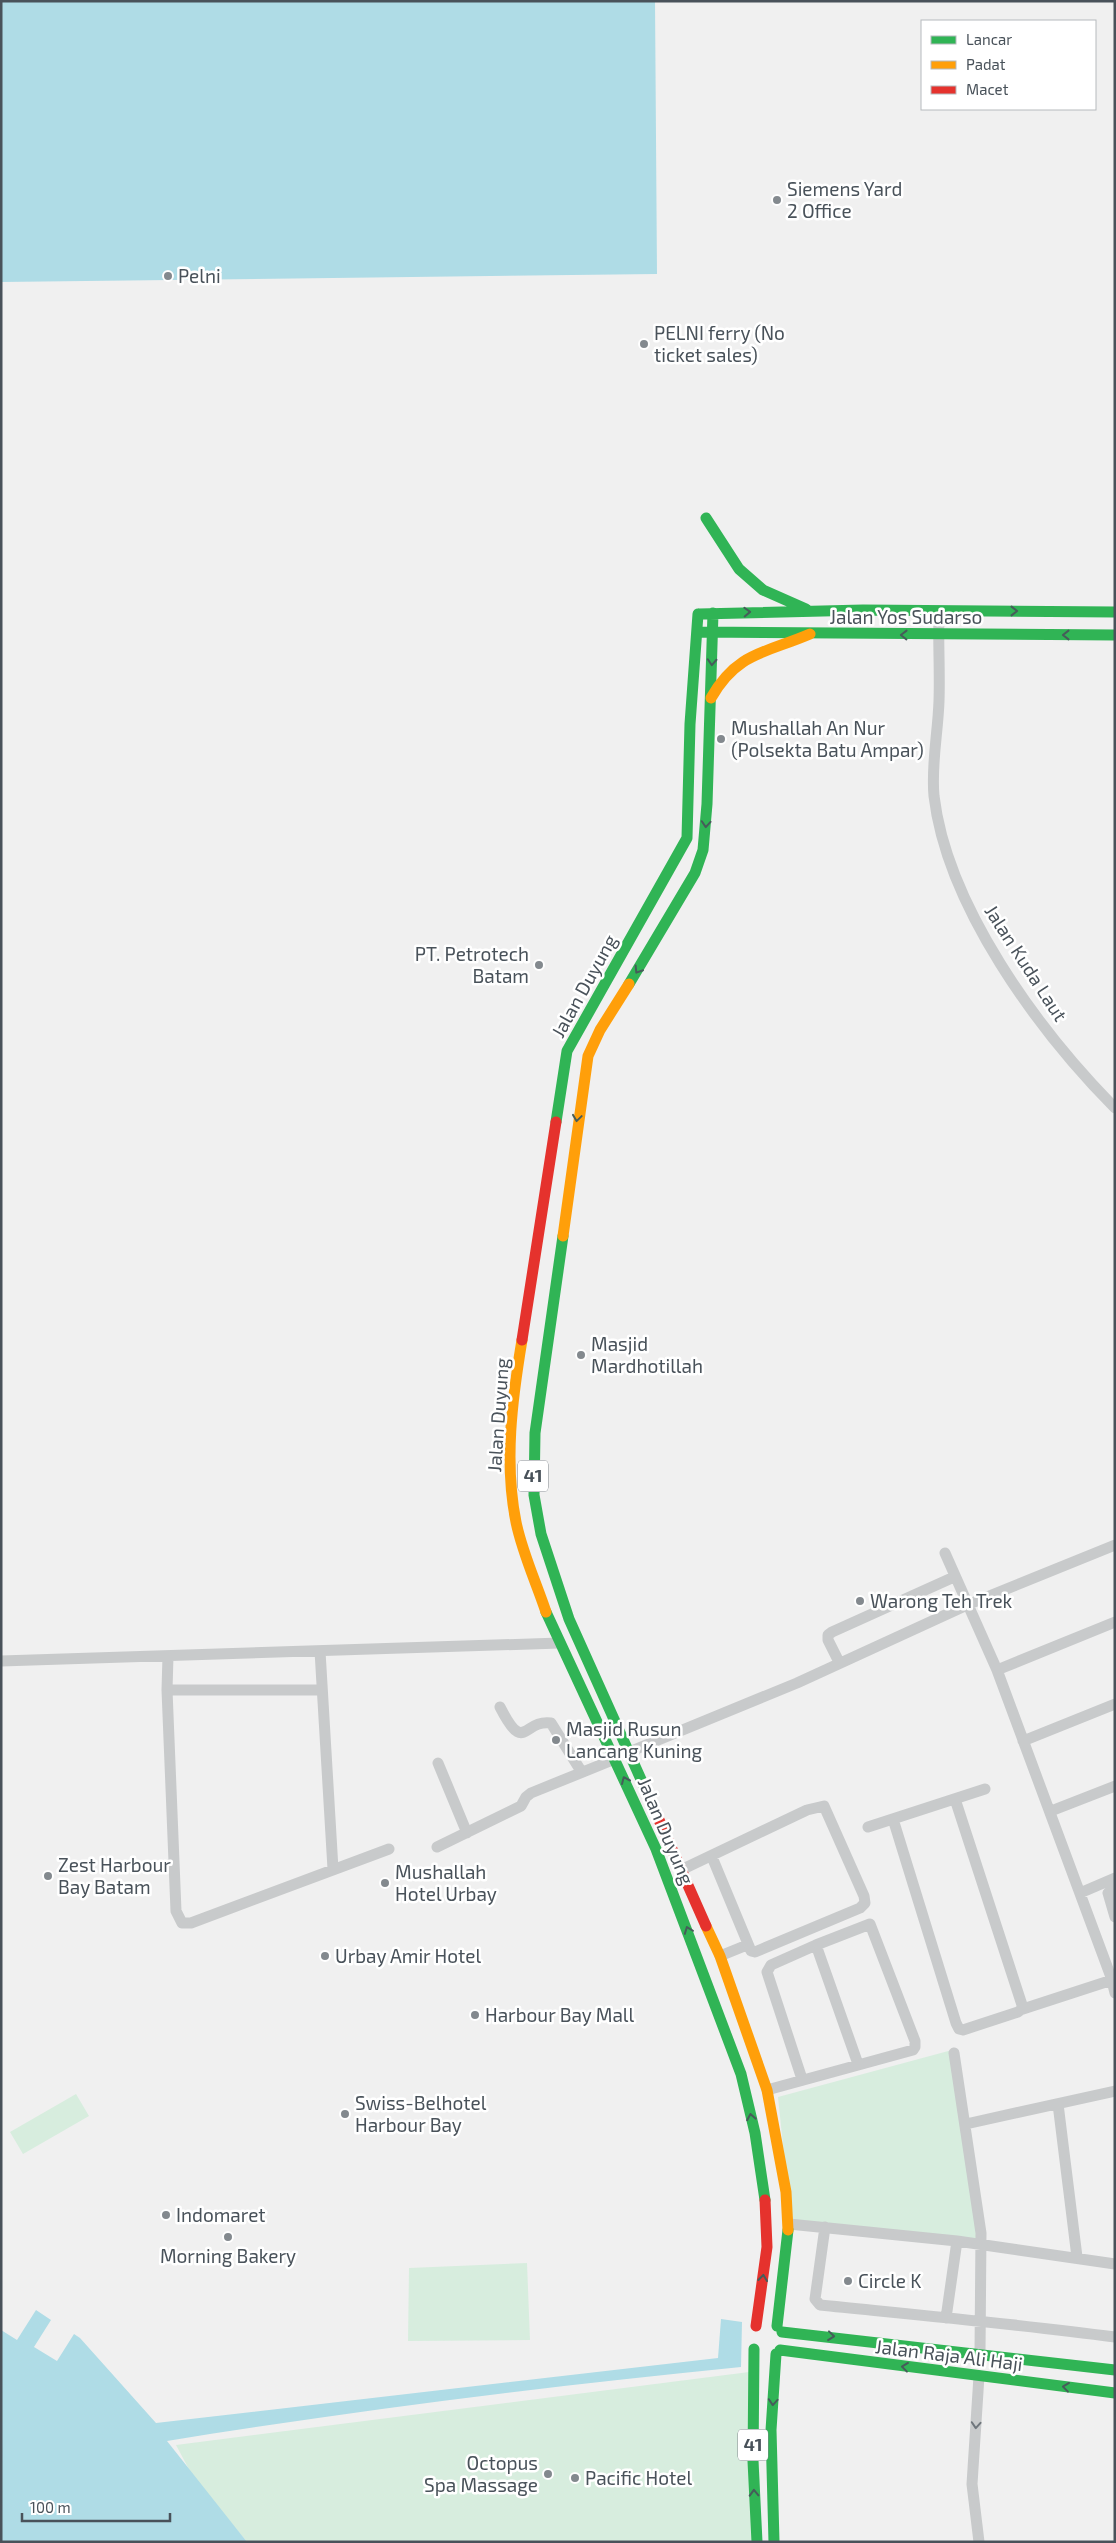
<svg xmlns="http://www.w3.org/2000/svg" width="1116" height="2543" font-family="'Exo 2',sans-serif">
<rect width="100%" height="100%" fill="#f0f0f0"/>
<path fill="#d7edde" d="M952,2050L980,2243L791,2223L778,2097Z
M76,2094L89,2116L23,2154L10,2132Z
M527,2263L530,2340L408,2341L409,2268Z
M757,2371L761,2542H247L192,2475L176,2445Z"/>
<path fill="#afdce6" d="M1,1H655L657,274L1,282Z
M36,2310L51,2320L34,2347L57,2361L74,2334L80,2338L156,2423L718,2358L721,2319L742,2322L741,2367C549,2386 358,2410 167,2441L247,2542H1V2330L17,2340Z"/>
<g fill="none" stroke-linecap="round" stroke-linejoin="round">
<path stroke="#c8cacb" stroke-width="11" d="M939,611C938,641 940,671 939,701C938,733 931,764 934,796C947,906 1038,1030 1115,1108
M945,1553L997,1670L1111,1977L1115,1993
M320,1651L333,1869
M168,1656L167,1690L176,1911L182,1923H191L389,1849
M1,1661L560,1643
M839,1662L828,1640V1635L832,1632L954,1577
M997,1670L1115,1622
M167,1690H321
M500,1707C525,1756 523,1719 551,1723L581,1771
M1023,1741L1115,1704
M629,1752L797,1683L967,1605L1115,1545
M438,1763L467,1833
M1051,1811L1115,1786
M893,1819L956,2023L959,2029L963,2030L1018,2012L1023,2008L955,1799
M868,1827L985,1789
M437,1847L521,1806L526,1797L531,1793L615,1759
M683,1869L807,1810L824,1806L864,1896L865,1903L860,1908L755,1952L751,1951L712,1857
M1115,1888L1108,1893L1115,1917
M1080,1893L1115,1878
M720,1956L747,1945
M1023,2009L1112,1980
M954,2053L981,2233L980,2353
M802,2079L767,1972L771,1965L816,1945
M767,2090L913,2050L915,2047V2041L870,1924L816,1945L858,2064
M1058,2104L1077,2257
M966,2124L1115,2091
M789,2224L957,2241L1115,2264
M825,2227L816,2292L815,2299L820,2305C919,2315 1017,2324 1115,2337
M946,2318L957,2241
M979,2542L972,2484L979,2376"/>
<path stroke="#30b455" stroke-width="11" d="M706,518L739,569L763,590L806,609
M699,614L863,610L1115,612
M700,632L1115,635
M629,984L695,873L703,850L707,804L713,613
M556,1122L567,1051L687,838L690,724L698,614
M563,1236L535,1433L534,1495L541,1534L569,1619L648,1795
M546,1612L656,1849L741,2074L755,2133L765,2200
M777,2326L788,2230
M782,2332L1115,2370
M754,2349L753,2461L757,2542
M780,2350L1115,2393
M774,2542L771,2430L776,2354"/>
<path stroke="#ff9f0a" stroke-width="11" d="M711,698C737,652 766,653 810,634
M563,1236L588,1056L600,1030L629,984
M522,1340C512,1400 504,1462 516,1522C522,1552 536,1582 546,1612
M706,1926L720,1956L767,2090L786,2192L788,2230"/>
<path stroke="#e5322d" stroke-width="11" d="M522,1340L556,1122
M648,1795L706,1926
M756,2326L767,2247L765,2200"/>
</g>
<defs><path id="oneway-chevron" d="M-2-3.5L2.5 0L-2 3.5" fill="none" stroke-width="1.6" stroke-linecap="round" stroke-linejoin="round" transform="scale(1.25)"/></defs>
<g stroke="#465c5a">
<use href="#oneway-chevron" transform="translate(1014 611)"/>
<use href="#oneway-chevron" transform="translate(747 612) rotate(-2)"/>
<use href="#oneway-chevron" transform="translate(904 635) rotate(-179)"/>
<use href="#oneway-chevron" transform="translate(1066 635) rotate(180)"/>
<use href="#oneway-chevron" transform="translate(712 662) rotate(93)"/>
<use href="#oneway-chevron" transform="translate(706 824) rotate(94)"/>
<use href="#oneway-chevron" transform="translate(638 970) rotate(122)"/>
<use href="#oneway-chevron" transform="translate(577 1118) rotate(98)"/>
<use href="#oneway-chevron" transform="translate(625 1780) rotate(-114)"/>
<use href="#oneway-chevron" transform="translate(688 1930) rotate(-111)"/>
<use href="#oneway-chevron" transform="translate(751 2117) rotate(-100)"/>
<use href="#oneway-chevron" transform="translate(763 2278) rotate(-83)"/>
<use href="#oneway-chevron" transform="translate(831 2336) rotate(6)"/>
<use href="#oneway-chevron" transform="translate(905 2367) rotate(-173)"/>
<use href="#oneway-chevron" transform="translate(1066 2387) rotate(-173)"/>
<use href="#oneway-chevron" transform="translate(773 2402) rotate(94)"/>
<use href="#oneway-chevron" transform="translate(754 2493) rotate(-92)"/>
</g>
<use stroke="#6f767c" href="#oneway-chevron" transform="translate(976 2425) rotate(94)"/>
<g fill="#83898e" stroke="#fff" stroke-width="2">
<circle cx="777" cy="200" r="5"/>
<circle cx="168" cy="276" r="5"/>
<circle cx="644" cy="344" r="5"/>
<circle cx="721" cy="739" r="5"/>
<circle cx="539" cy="965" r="5"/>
<circle cx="581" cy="1355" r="5"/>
<circle cx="860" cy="1601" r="5"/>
<circle cx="556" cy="1740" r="5"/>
<circle cx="48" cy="1876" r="5"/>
<circle cx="385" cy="1883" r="5"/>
<circle cx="325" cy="1956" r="5"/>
<circle cx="475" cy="2015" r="5"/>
<circle cx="345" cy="2114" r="5"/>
<circle cx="166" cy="2215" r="5"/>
<circle cx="228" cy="2237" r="5"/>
<circle cx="848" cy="2281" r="5"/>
<circle cx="548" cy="2474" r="5"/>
<circle cx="575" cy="2478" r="5"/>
</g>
<g text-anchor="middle" stroke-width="5" stroke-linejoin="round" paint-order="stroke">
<g fill="#fff" stroke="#80868c" stroke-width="1">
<rect x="518" y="1460.5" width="30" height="31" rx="4"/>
<rect x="738" y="2429.5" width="30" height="31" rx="4"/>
</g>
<g font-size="18" font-weight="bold" fill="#49525a">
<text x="533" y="1482">41</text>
<text x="753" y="2451">41</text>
</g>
<g font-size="19" fill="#49525a" stroke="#fff" text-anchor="start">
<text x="787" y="196">Siemens Yard<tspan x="787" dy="22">2 Office</tspan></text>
<text x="178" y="283">Pelni</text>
<text x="654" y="340">PELNI ferry (No<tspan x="654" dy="22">ticket sales)</tspan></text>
<text x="731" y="735">Mushallah An Nur<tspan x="731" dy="22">(Polsekta Batu Ampar)</tspan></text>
<text x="529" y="961" text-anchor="end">PT. Petrotech<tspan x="529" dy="22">Batam</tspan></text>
<text x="591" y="1351">Masjid<tspan x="591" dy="22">Mardhotillah</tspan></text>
<text x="870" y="1608">Warong Teh Trek</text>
<text x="566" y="1736">Masjid Rusun<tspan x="566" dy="22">Lancang Kuning</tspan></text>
<text x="58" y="1872">Zest Harbour<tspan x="58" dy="22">Bay Batam</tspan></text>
<text x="395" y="1879">Mushallah<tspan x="395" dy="22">Hotel Urbay</tspan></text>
<text x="335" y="1963">Urbay Amir Hotel</text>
<text x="485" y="2022">Harbour Bay Mall</text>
<text x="355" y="2110">Swiss-Belhotel<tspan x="355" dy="22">Harbour Bay</tspan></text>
<text x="176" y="2222">Indomaret</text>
<text x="228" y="2263" text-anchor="middle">Morning Bakery</text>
<text x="858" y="2288">Circle K</text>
<text x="538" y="2470" text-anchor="end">Octopus<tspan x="538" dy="22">Spa Massage</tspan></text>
<text x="585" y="2485">Pacific Hotel</text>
</g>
<g font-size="19" fill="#49525a" stroke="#fff">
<text x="906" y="624">Jalan Yos Sudarso</text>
<text transform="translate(1026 963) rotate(57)" y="7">Jalan Kuda Laut</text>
<text transform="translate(584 986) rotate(-61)" y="7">Jalan Duyung</text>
<text transform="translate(498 1415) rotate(-86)" y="7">Jalan Duyung</text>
<text transform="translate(666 1831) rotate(67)" y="7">Jalan Duyung</text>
<text transform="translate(949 2355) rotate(7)" y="7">Jalan Raja Ali Haji</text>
</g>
</g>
<rect width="1116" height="2543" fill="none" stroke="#49525a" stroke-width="5"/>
<rect x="921" y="20" width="175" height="90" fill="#ffffff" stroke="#b6babd"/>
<rect x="931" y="36" width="25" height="8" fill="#30b455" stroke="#b6babd"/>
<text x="966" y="45" font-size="15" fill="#49525a">Lancar</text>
<rect x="931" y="61" width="25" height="8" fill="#ff9f0a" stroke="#b6babd"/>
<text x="966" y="70" font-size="15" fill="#49525a">Padat</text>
<rect x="931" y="86" width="25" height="8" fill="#e5322d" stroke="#b6babd"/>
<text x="966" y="95" font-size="15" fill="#49525a">Macet</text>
<path d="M22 2513v8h148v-8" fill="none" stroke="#49525a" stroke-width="2.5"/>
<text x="30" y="2513" font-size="15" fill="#49525a" stroke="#ffffff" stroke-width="4" paint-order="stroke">100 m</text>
</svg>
